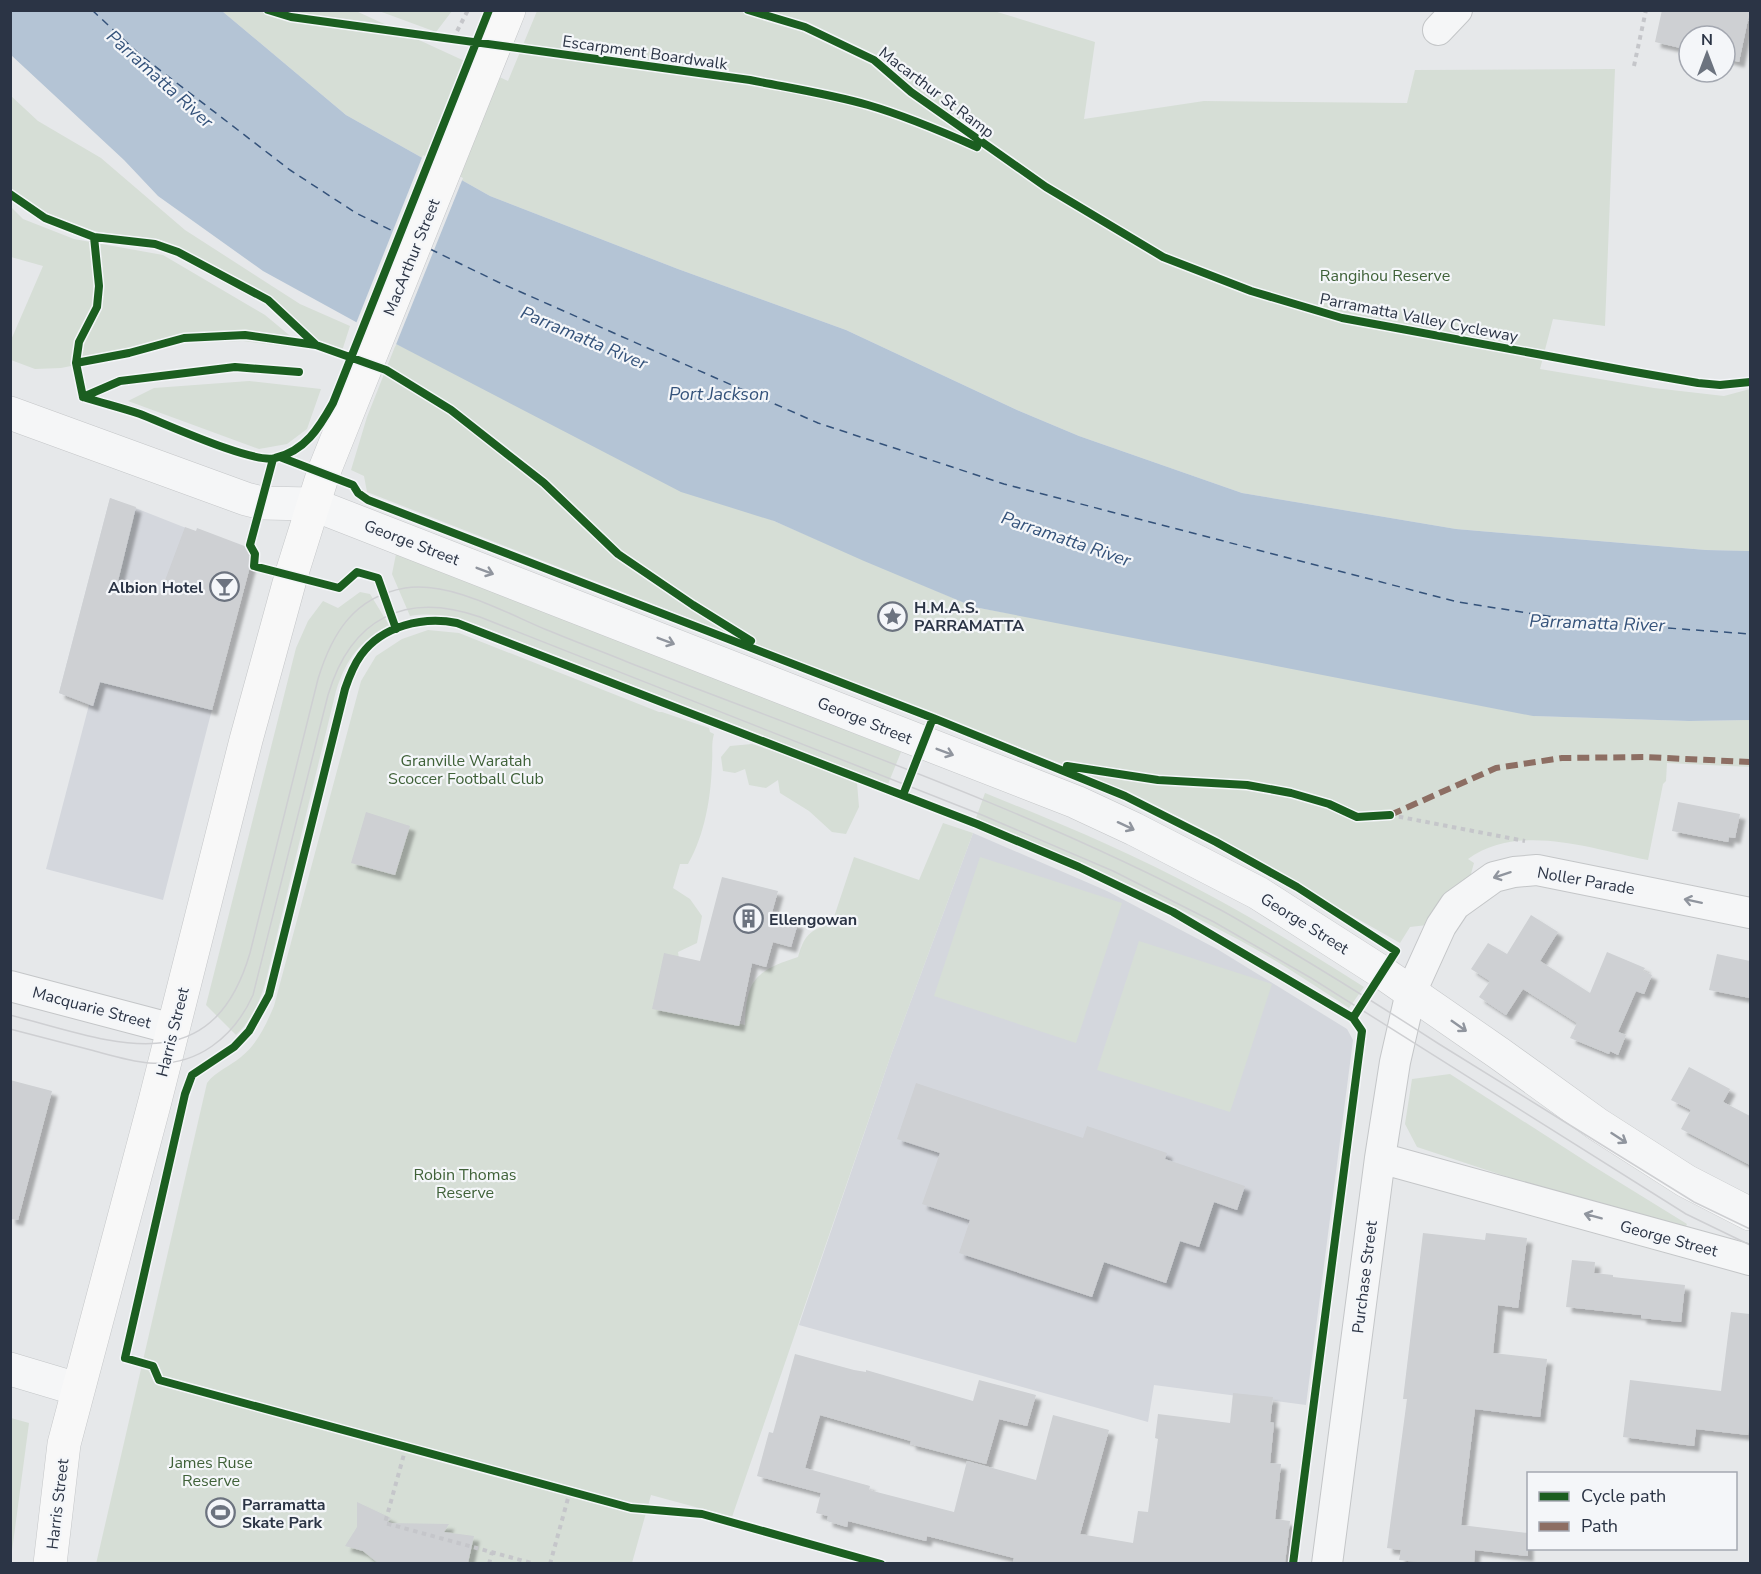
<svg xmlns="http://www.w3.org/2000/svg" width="1761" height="1574" font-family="'Nunito Sans',sans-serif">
<defs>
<filter id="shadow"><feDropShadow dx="5.5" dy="5.5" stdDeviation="1.5" flood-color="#0004"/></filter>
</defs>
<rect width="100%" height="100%" fill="#e6e8ea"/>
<path fill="#d4d7dd" d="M110,498L252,554L163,900L46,869L89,705L59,693Z
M973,833L1107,891L1217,949L1347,1029L1353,1040L1306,1405L1154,1385L1148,1422L799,1325L891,1055Z"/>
<path fill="#d6ded6" d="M222,11H356L508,81L537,11H994L1095,42L1084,119L1204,101L1407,103L1415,70L1615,69L1605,326L1553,319L1540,369L1654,388L1724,396L1750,389V551L1706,550L1456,529L1242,493L1079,436L1017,410L846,330L678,269L490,196L346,115Z
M379,11H452L436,32Z
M10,95L38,121L101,158L185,230L300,304L350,326L342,351L320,344L273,298L206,261L161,240L98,232L70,225L43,211L11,189Z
M11,207L23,219L74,239L163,255L265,315L306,349L243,341L184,343L61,368L35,369L11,360V340L43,266L11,257Z
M396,344L774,521L974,607L1530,708L1533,716L1689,721L1750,720V767L1667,763L1666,781L1663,784L1648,860C1591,849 1520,822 1468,859L1474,863L1469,881L1427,925L1410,927L1400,943L1183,819L1075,769L367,492L364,476L351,470L367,417Z
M249,381L321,389L307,429L287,444L259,449L128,401L154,388Z
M396,554L729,683L901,752L888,784L478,625C454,617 435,612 410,616L392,574Z
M360,592L370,594L389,625C359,643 347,657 336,691L267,976C261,999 253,1019 236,1035L206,1005L296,648L308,621L323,601L338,608Z
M428,630L459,633L659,712H662L709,728L710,732L714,734C711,744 713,752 712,763C711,797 705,834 688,864H680L673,888L690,899L702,916L697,943L678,952L681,974L672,1011L745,1025C746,980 755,971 798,957C805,934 809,931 832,923L854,857L919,880L943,823L973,833L891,1055L732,1517L651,1495L632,1563L96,1564L207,1083C216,1071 229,1067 241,1057C257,1044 266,1025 274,1006L361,681L376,656L402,639Z
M752,744L787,756L857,783L859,807L846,834L832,832L809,811L780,793L778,780L766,788L749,785L745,769L735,773L723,771L721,757L730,746Z
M985,793C1057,822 1129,852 1198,889C1255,919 1310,953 1364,987L1349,1008C1314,985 1278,961 1241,941C1155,894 1066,855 976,818Z
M980,857L1122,903L1076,1043L934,996Z
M1139,941L1272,984L1230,1112L1097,1070Z
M1450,1074L1593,1166L1687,1224L1684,1230L1580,1201L1417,1147L1405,1124L1412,1079Z
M11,1418L29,1423L12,1551H10Z"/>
<path fill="#b4c4d5" d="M11,11H222L346,115L490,196L678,269L846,330L1017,410L1079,436L1242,493L1456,529L1706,550L1750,551V720L1689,721L1533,716L974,607L864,561L774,521L681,492L396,344L263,271L158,196L124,160L11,55Z"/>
<path fill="#e6e8ea" d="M423,155L463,178L395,347L355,326Z"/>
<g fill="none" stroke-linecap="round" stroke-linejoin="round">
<path stroke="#34527a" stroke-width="1.5" stroke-dasharray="8 6" stroke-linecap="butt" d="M92,10L139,54L290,170L356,213L401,235
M430,249L498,282L818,423L1004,484L1458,602L1585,622L1750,634"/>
</g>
<path fill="#ced0d3" filter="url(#shadow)" d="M1662,10H1750L1739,62L1725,58V36H1689V50L1655,42Z
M110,498L136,507L118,581L161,591L185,527L196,531L197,528L247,547L252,559L212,710L100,682L93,706L59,693Z
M1678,802L1740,814L1735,838L1729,837L1728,842L1672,831Z
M366,812L410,826L395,875L351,863Z
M722,877L778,891L771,916L798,923L791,947L773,942L766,967L752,963L739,1026L652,1009L664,953L700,961Z
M1531,915L1558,932L1540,961L1590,993L1607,952L1645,968L1643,971L1652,975L1644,994L1636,991L1618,1032L1626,1035L1618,1055L1610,1051L1609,1054L1570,1038L1577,1023L1523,989L1506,1015L1479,997L1490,981L1471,969L1488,943L1507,954Z
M1717,954L1750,961V998L1709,990Z
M1689,1067L1730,1089L1723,1102L1750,1116V1165L1681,1129L1691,1110L1671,1100Z
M10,1080L52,1091L18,1220L10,1219Z
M916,1083L1083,1138L1087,1126L1167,1153L1165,1159L1245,1186L1237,1210L1214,1202L1199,1247L1180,1241L1166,1283L1104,1262L1092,1297L959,1253L970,1220L922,1204L940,1153L897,1139Z
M1423,1233L1485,1240L1486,1233L1527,1238L1518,1308L1498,1305L1493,1353L1547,1359L1540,1417L1475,1409L1461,1525L1528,1533V1556L1475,1550L1474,1563H1426L1399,1560L1401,1550L1387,1548L1407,1399H1403Z
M1572,1260L1595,1262L1594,1273L1613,1275V1277L1685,1285L1681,1322L1641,1318V1315L1566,1307Z
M1731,1312L1750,1314V1417L1748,1435L1696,1429L1694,1446L1623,1437L1630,1380L1721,1391Z
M795,1354L854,1370L866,1372V1370L973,1401L979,1380L1036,1395L1027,1426L999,1419L986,1464L910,1444L911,1441L820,1415L805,1468L870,1486L869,1490L954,1512L967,1461L1036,1480L1053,1415L1109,1430L1080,1534L1133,1543L1138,1511L1148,1512L1158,1439L1155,1438L1158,1414L1230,1423L1233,1393L1273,1397L1270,1422L1274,1423L1270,1463L1281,1464L1275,1519L1290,1521L1285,1563H1013L1014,1558L927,1536L926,1541L848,1521L847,1527L827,1521L828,1516L816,1513L821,1493L757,1476L769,1432L773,1433Z
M357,1502L391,1518L387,1523L449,1524L444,1532L474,1536L468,1563H378L363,1551L345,1546L357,1527Z"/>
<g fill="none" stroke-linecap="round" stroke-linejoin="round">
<defs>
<path id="minor" d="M1438,30L1457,10
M10,986L173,1029
M1380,1158L1750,1260
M1327,1564L1380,1158L1395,1062L1411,992L1441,926L1455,905L1494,877L1514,872L1537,870L1750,913"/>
<path id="tertiary" d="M10,413L246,499L262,503L312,504L1076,802L1134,829L1258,893L1383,973L1500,1054L1597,1124L1686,1181L1750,1214
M10,1369L77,1389"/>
<path id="secondary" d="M50,1564L64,1444L155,1101L246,740L291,576L323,474L509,10"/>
</defs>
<use href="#minor" stroke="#c4c6c8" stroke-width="32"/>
<use href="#tertiary" stroke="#c4c6c8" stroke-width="34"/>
<use href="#secondary" stroke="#c4c6c8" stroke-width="34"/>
<path stroke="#c5c6ca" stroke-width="4" stroke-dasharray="4.5 4.5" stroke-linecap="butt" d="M1749,19L1750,20
M453,39L468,10
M1634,66L1646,10
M1390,815L1525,841
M406,1447L385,1523L535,1564
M489,1564L492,1552
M550,1564L570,1491"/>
<use href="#minor" stroke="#f5f6f7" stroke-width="30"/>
<use href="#tertiary" stroke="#f5f6f7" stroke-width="33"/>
<use href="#secondary" stroke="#f8f8f8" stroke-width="33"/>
<path stroke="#cecfd2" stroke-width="1.5" d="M10,1015C110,1041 211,1086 250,953L318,679C332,633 354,597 405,588C451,581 506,613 547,630C576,642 606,653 635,665C831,741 1031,810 1217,908C1240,920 1263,935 1285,948C1337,979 1388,1011 1439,1044C1524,1097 1609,1149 1694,1202L1750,1229
M10,1029C37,1036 64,1043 91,1050C110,1055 129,1061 149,1063C197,1067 234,1037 253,995L328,695C351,618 405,591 480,617L982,815L1113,871L1214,922L1311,978L1686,1214L1750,1245"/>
<path stroke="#8d6e63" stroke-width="6" stroke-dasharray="12 6" stroke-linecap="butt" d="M1390,815L1496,768L1562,758L1645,757L1750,762"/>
<defs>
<path id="cycleway" d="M268,10L291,17L750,80C790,88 830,94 868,105C906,116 941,131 977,147
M748,10L805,27L874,60L911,92L1046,187L1163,257L1251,291L1342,318L1629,371L1698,383L1720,385L1750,382
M10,194L45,218L94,237L155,244L178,252L268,300L316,345L386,370L451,410L544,483L618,554L693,605L751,641
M76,363L129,353L184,338L245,335L316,345
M83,397C102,403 122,408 140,414C166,424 253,464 275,458C305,451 319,428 333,403L489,10
M83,397L120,381L235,367L299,372
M83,397L76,363L79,342L97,307L99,286L94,237
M280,457L353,485L358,493L368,500L933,718L1125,796L1216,842L1297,887L1396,951L1353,1018
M273,459L250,545L255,554L254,566L339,588L357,572L378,578L396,629
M1067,766L1158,780L1247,785L1291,793L1329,804L1357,817L1390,815
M903,795L933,718
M881,1564L702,1514L631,1508L159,1380L153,1366L125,1358L185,1094L192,1075L234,1047L249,1031L269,995L345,689C349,677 353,666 361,655C382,626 423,616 457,623L977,824L1079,867L1173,912L1353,1018L1362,1031L1293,1564"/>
</defs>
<use href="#cycleway" stroke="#f4f6f9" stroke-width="11"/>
<use href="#cycleway" stroke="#1b5e20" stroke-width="8"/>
</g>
<defs><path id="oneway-shaft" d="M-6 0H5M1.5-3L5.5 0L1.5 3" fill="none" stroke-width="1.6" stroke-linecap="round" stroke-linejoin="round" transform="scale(1.5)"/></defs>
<g stroke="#90959e">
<use href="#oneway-shaft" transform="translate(485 571) rotate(21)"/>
<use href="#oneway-shaft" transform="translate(666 641) rotate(21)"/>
<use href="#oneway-shaft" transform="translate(945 752) rotate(21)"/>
<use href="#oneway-shaft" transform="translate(1126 826) rotate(25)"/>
<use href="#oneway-shaft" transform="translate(1502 875) rotate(162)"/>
<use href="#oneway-shaft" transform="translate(1693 901) rotate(-168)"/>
<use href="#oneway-shaft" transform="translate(1459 1026) rotate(35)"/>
<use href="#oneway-shaft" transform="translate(1619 1138) rotate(33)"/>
<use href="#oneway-shaft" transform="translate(1593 1216) rotate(-165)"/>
</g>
<defs>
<symbol id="bar-ring" viewBox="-11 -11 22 22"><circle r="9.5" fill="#f4f6f9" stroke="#6c737f" stroke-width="1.5"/><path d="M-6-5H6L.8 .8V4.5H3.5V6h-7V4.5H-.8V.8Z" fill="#6c737f"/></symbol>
<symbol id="sight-ring" viewBox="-11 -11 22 22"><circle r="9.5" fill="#f4f6f9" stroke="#6c737f" stroke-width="1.5"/><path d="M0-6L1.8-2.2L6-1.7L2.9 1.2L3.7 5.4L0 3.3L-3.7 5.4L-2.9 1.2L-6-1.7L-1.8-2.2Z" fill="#6c737f"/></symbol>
<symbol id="building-ring" viewBox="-11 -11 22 22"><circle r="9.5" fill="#f4f6f9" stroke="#6c737f" stroke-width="1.5"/><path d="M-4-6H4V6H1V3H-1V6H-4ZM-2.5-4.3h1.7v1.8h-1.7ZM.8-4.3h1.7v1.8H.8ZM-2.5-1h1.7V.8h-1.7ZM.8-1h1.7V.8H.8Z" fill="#6c737f"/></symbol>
<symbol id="stadium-ring" viewBox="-11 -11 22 22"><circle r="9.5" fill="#f4f6f9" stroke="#6c737f" stroke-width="1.5"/><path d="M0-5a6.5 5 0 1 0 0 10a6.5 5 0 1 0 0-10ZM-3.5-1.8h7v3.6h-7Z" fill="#6c737f"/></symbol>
</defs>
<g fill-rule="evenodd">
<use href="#bar-ring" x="208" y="570" width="33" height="33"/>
<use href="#sight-ring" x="876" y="600" width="33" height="33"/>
<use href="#building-ring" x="732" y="902" width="33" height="33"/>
<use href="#stadium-ring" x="204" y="1496" width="33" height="33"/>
</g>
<g text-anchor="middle" stroke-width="4.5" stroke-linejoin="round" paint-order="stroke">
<g font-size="16" fill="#2b3445" stroke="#f4f6f9">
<text transform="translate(645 52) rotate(8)" y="6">Escarpment Boardwalk</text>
<text transform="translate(937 92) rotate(37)" y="6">Macarthur St Ramp</text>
<text transform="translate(411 257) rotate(-68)" y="6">MacArthur Street</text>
<text transform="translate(1419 317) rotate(11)" y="6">Parramatta Valley Cycleway</text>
<text transform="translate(412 542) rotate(21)" y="6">George Street</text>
<text transform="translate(865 720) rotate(22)" y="6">George Street</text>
<text transform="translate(1586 880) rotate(10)" y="6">Noller Parade</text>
<text transform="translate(1305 923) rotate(32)" y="6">George Street</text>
<text transform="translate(92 1007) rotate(15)" y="6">Macquarie Street</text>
<text transform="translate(172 1032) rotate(-76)" y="6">Harris Street</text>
<text transform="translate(1669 1238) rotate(15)" y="6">George Street</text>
<text transform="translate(1364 1277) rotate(-83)" y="6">Purchase Street</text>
<text transform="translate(57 1504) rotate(-83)" y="6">Harris Street</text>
</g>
<g font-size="16" fill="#3f6138" stroke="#f4f6f9">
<text x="1385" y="281">Rangihou Reserve</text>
<text x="466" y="766">Granville Waratah<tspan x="466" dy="18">Scoccer Football Club</tspan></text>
<text x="465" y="1180">Robin Thomas<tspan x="465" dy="18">Reserve</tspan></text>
<text x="211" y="1468">James Ruse<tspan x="211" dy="18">Reserve</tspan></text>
</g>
<g font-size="16" font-weight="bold" fill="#2b3445" stroke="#f4f6f9" text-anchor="start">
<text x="203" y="593" text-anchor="end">Albion Hotel</text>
<text x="914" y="613">H.M.A.S.<tspan x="914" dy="18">PARRAMATTA</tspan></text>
<text x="769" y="925">Ellengowan</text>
<text x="242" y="1510">Parramatta<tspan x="242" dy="18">Skate Park</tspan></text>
</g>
<g font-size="18" font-style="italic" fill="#34527a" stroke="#f4f6f9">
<text transform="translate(160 79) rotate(42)" y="6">Parramatta River</text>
<text transform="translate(584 338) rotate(23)" y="6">Parramatta River</text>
<text x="719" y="400">Port Jackson</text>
<text transform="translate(1066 539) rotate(19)" y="6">Parramatta River</text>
<text transform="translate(1597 623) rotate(2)" y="6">Parramatta River</text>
</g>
</g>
<rect width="1761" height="1574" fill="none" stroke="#2b3445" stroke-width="24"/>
<rect x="1527" y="1472" width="210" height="78" fill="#f4f6f9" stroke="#a4a8b1" stroke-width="1.5"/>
<rect x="1539" y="1492" width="30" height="9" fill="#1b5e20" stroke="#a4a8b1" stroke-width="1.5"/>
<text x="1581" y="1502" font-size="18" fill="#2b3445">Cycle path</text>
<rect x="1539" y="1522" width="30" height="9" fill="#8d6e63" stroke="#a4a8b1" stroke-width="1.5"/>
<text x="1581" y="1532" font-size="18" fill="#2b3445">Path</text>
<g transform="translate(1707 54)"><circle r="28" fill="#f4f6f9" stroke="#a4a8b1" stroke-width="1.5"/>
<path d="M0-4.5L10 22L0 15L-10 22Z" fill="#6c737f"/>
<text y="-9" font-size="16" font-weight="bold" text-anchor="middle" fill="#2b3445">N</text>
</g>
</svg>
